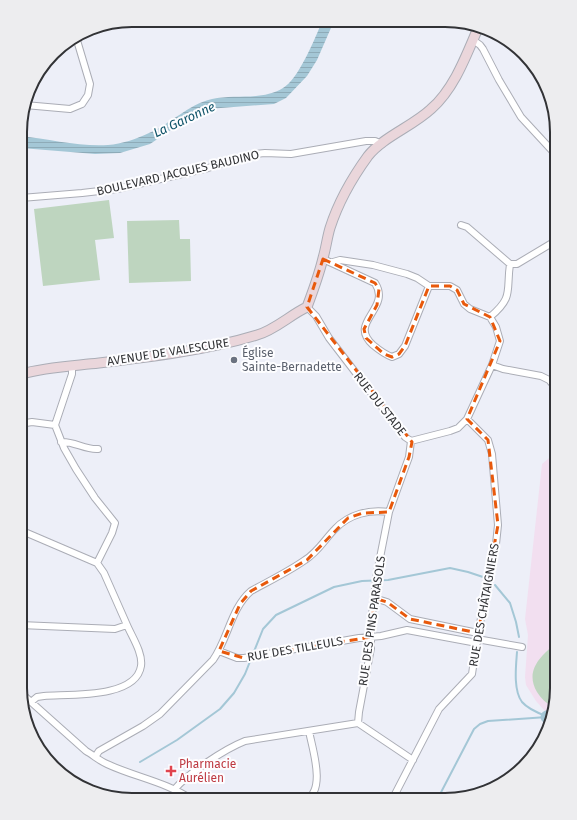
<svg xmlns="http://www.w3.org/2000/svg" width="577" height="820" font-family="'Fira Sans',sans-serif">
<defs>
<pattern id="water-rules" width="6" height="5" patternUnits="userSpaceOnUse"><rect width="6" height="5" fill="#a4c7d6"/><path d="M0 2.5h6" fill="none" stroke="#8eabb8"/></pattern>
</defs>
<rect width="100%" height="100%" fill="#edeff8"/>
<path fill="#f2dff0" d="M554,454L557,456V696L552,711H545L536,701L526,685L525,677L528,635L525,619L542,464Z"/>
<path fill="#bed5bf" d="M109,200L114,238L95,240L100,280L43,286L34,209Z
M179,220L180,239H190L191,281L129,283L127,221Z
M557,642V696L553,706C546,704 541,698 537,692C524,670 542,655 557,642Z"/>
<path fill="url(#water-rules)" d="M322,21H334L317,60L307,76L286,98L274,104L208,109L186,120L150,144L120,153L95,154L21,148V136C48,139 81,147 108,145C122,144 136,139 149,133C171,124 187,105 212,99C235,94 262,101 283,88C298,80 316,37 322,21Z"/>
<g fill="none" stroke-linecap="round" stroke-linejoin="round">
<path stroke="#a4c7d6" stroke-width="2" d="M495,585L510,603L516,622L519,637
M517,652C516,666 513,690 522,702C528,709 538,713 546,716
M140,762L177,740L220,709L234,693L245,674L263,629L276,615L334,587L362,581L388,580L450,568L468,572L483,577
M437,800L474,729L480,724L488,721L547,717"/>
<path stroke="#a4c7d6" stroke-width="13" d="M547,717L550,716"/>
<defs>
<path id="street" d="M473,40L480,45L483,49L499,80L521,117L557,156
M25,105L70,109L82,104L88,95L90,84L76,37
M21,198L82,193L117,189L208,168L255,154L265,153L291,154L366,141H375L382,144
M461,225L467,227L510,264
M323,259L375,283C392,309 347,322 373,345C379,350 384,354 392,357L399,354L405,346L429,286
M333,262L340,260L373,265L407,274L417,278L429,286H450L457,290L464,304L470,309L490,317L496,327L500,341L492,365L467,419L458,428L450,431L411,441
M307,307L316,316L329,338L405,437L411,441
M490,317C514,297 506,291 510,264H517L557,240
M492,365L503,369L541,376L549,380L557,389
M72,366V374L55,425L64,448L76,469L95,498L115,523L112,533L97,563
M20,424L32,422L55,425
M61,442C74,441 85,450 98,449
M374,598L387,602L410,619L478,633
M20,625L115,629L127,625L104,573L97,563L20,530
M477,639L522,647
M219,651L237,658H244L359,638L381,636L407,630L477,643
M21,693L86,751C93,755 100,761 107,764C135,777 166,782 191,799
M31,702L37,697L44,696C68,694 136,699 141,666C143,653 132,637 127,625
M358,723L413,760
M95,757L99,751L143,726L160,714L213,660C228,639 231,608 251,591C269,581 288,572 305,560C318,552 325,539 335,529C349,514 370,509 389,512
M174,790C188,773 225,749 245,741L358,723L359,712L371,648V623L377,573L389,512L409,457L411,441
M305,800C327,791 312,748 309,731
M392,800L439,709L472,674L478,633L496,544L498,525L492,454L488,440L467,419"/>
<path id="secondary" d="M21,374C46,367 72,366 99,363C150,357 208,350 257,335C275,330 290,315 307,307C313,291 319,275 323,258C326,248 327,238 330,228C338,203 352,178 368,156C383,137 413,126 431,109C454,89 466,56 478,28"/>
</defs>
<use href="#street" stroke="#abadb6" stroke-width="8"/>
<use href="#secondary" stroke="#abadb6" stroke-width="11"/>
<use href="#street" stroke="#fff" stroke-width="6"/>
<use href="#secondary" stroke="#ead6db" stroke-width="9"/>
</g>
<path fill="none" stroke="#e8590c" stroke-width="3" stroke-dasharray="8 5" stroke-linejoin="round" d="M323,259L375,283L379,289L377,305L364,329L366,338L384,354L392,357L399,354L405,346L429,286H450L457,290L464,304L490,317L500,341L467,419L488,440L498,525L478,633L410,619L387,602L374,598L371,637L244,658L219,651L240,604L251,591L307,560L348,518L363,513L389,512L409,457L412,442L307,307Z"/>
<circle fill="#6b7280" stroke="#fdfdff" stroke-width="1.5" cx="234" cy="360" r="4"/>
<path fill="#e0444e" stroke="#fdfdff" stroke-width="1.5" d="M169 765h4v4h4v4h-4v4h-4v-4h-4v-4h4z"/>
<g text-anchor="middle" stroke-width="4" stroke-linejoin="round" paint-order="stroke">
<g font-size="12" fill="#323336" stroke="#fdfdff">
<text transform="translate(178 173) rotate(-13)" y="4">BOULEVARD JACQUES BAUDINO</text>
<text transform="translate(168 352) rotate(-9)" y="4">AVENUE DE VALESCURE</text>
<text transform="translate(380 404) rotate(52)" y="4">RUE DU STADE</text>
<text transform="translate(484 605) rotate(-80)" y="4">RUE DES CHÂTAIGNIERS</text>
<text transform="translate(372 621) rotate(-82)" y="4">RUE DES PINS PARASOLS</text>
<text transform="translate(295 649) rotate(-10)" y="4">RUE DES TILLEULS</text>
</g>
<g font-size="12" fill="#5b616d" stroke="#fdfdff" text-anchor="start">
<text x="242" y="357">Église<tspan x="242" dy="14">Sainte-Bernadette</tspan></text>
</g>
<g font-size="12" fill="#be3a42" stroke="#fdfdff" text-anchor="start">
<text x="179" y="768">Pharmacie<tspan x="179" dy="14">Aurélien</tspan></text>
</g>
<g font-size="13" font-style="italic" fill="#11556a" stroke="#fdfdff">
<text transform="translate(184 119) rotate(-25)" y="5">La Garonne</text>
</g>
</g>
<path d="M0 0H577V820H0ZM132 27H445A105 105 0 0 1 550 132V688A105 105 0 0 1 445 793H132A105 105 0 0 1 27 688V132A105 105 0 0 1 132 27Z" fill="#ededef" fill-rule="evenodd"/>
<path fill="none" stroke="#323336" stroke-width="2" d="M132 27H445A105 105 0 0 1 550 132V688A105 105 0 0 1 445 793H132A105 105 0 0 1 27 688V132A105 105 0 0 1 132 27Z"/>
</svg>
